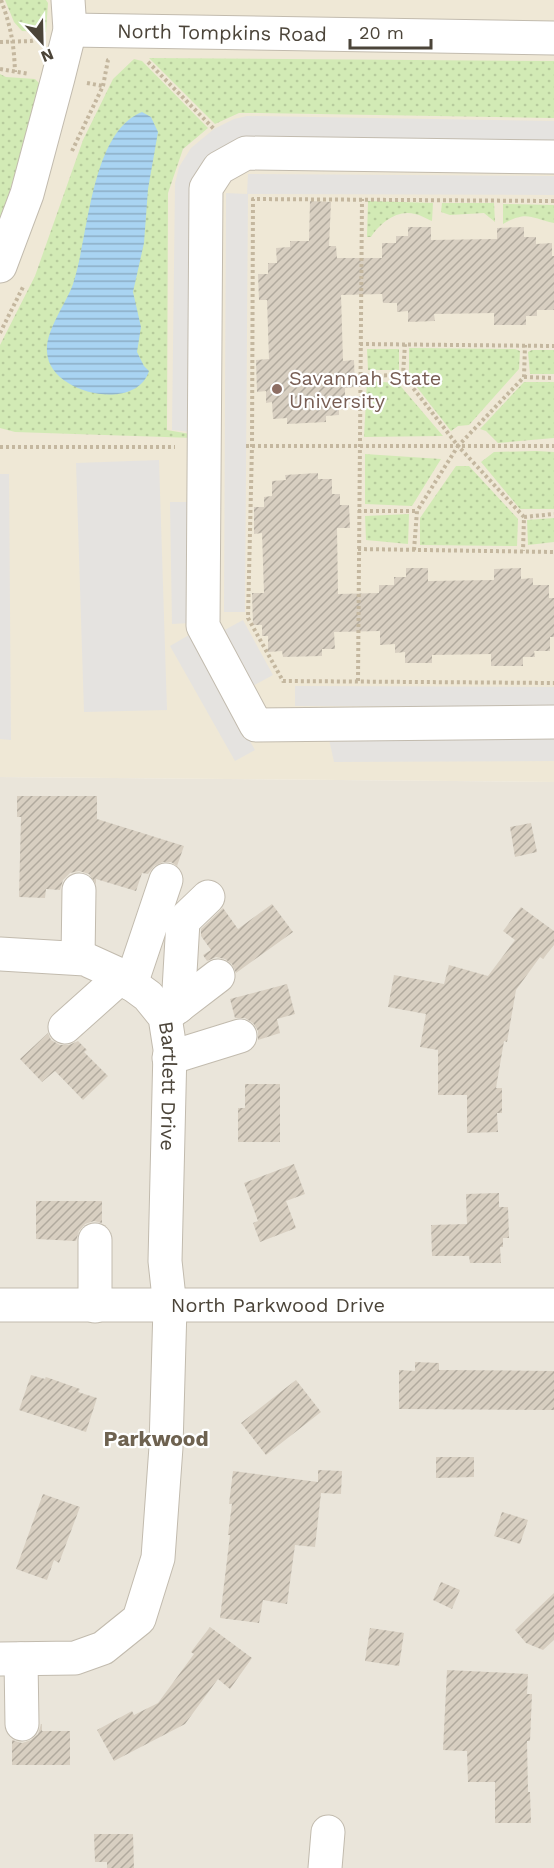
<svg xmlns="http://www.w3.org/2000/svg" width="554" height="1868" font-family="'Work Sans',sans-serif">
<defs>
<pattern id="grass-dots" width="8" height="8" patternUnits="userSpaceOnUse" patternTransform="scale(1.5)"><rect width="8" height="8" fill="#d2eab5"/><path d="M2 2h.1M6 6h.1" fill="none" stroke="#b6ca9c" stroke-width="1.8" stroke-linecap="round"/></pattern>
<pattern id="water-rules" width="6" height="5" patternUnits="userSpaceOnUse" patternTransform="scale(1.5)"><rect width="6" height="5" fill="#a9d4f2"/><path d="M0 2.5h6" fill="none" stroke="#8caec5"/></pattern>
<pattern id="building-hatch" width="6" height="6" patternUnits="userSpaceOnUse" patternTransform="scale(1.5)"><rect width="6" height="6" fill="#d8cfc1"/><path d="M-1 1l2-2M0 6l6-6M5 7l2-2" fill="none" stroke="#b1aa9e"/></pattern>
</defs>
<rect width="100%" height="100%" fill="#f6f3ec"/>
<path fill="#eae5da" d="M0,777L554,782V1868H0Z"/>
<path fill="#efe8d6" d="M0,0H554V782L0,777Z"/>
<path fill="url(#grass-dots)" d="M5,0H46L48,3L46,32L22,31L14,22Z
M149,58L554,61V118L258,113H239L215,124Z
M134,59L142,61L208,128L183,149L168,193L167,430L190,434L194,438L15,432L0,428V345L35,276L83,140L113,79Z
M0,74L6,77L35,79L40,84L34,111L0,223Z
M368,201L433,203L432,221C427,219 421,215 415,214C397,209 380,223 371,237H367Z
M442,203H494L495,222L484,213L450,215L441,212Z
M503,204L554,205V223C531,218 527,210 503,224Z
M409,348L515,349L520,351L519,369L469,425L458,426L451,431L409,377Z
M367,349H399V370H368Z
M532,350H554V374H530L528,352Z
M367,381L398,383L443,436L364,437Z
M524,382H554V438L498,443L486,431L480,429Z
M536,451L554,452V509H520L481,462L494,452Z
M365,454L441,459L412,506L365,504Z
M456,466H469L518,519L517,546L420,545V518Z
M409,514L408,544L366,540L365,516Z
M554,518V542L528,545L527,520Z"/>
<path fill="#e5e3e0" d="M247,116L554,121V144L209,162L192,432L172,430L175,183L179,167L191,148L214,129L234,119Z
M248,174L554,176V195L248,194L245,612H224L226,193L247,194Z
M159,460L167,710L84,712L76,463Z
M0,474H9L11,740L0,739Z
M170,502H190L191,623L172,624Z
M243,620L273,675L251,687L221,632Z
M189,635L255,750L235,761L170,646Z
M295,686L554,687V707L295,706Z
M554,738V761L334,762L329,739Z"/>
<path fill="url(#water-rules)" d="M142,112L151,117L158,132L148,189L144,243L133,292L141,327L137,352L144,366L149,371C136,413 49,394 47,352C45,331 66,304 73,284C89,237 90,133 142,112Z"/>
<path fill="url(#building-hatch)" d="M310,201L331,202L329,246H336L337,258H382V243H396V236H408V227H431V240L497,239V228L524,227V237H536V244L552,243V256H554V310H537V316H526V325H494V313L434,314L435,321L408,322V311L397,312V303H383L382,294L341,295L343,361L354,360L355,387L345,388V399H339V415L326,416V422L287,424V418L273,419L272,402L266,403V391L257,392L256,360L269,359L267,300H259L258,274H268V263H277L276,248L290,247V241H309Z
M318,473V479H332V494H340V505H349L350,528H337L338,594L379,593V585H394V577H406V568H428V581L494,580V569L521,568V579L533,578V585H549V598H554V637H550V651H534L535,657H523V666H491V654L432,655V663H405V652L395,653V644L380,645V631L334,632L335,649H322V656L283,657L282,651L268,652V636H262V625H253L252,593H264L262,533L254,534V507H264V497L272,496V481L286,480L285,475Z
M17,796H97V819L184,846L177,866L171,862H163L154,866L148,874L142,873L136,891L96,879V884L89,874L79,871L70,873L63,880L60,890L46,889L45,898L19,897L21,817H17Z
M531,823L537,852L515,857L510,827Z
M272,904L293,932L236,973L232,964L225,959L216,957L207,961L203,955L211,950L201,936V929L223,908L238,929Z
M521,907L554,931V945L543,959L540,957L516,990L507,1042L504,1041L496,1088H502V1113H497L498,1132L467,1133V1095H438V1050L420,1047L426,1014L388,1007L394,975L444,984L449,965L488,976L515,940L503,931Z
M287,984L295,1014L277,1019L280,1033L258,1040V1031L253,1023L245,1018H235L230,999Z
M48,1033L51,1040L60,1045H69L78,1041L87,1050L84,1052L108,1076L83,1100L55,1071L42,1082L20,1059Z
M245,1084H280V1142H238V1108H245Z
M294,1164L305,1194L286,1201L296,1228L260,1242L253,1223L258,1221L244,1183Z
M499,1193V1207H508L509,1238H503V1247H500L501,1263H470L469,1256H432L431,1225L467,1224L466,1194Z
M36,1201H102V1223L94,1221L85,1224L79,1231L76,1241L36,1239Z
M415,1362L439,1363V1370L554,1371V1410L399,1409V1370L415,1371Z
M31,1375L45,1379L46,1377L80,1389L78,1392L97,1398L86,1432L19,1410Z
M296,1380L321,1412L266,1455L241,1423Z
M436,1457H474V1477L436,1478Z
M318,1470L342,1471L341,1494L321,1493L315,1547L295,1545L287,1604L263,1600L259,1623L220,1618L230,1535H228L232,1504H229L233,1471L318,1482Z
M43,1494L80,1507L59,1563L54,1560L47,1580L16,1569Z
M502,1512L528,1520L520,1544L494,1536Z
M441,1582L460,1590L452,1609L433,1600Z
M554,1593V1640L543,1650L526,1643L515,1630Z
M210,1627L252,1658L230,1689L218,1679L185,1724L114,1761L97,1730L132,1711L134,1715L158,1703L194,1654L191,1652Z
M370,1628L404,1633L399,1666L365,1661Z
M447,1670L528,1674L527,1694H532L530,1741H527L528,1792H530L531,1823H495V1782H468L467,1751L443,1750Z
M41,1724H42V1731H70V1765H12V1740L22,1743L31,1740L38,1734Z
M94,1834H133L134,1868H107V1862H95Z"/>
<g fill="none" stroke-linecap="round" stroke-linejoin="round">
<defs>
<g id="minor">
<path id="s1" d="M70,30L554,38"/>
<path d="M554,157L246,153L219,168L206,188L203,626L256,725L554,722"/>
<path d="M0,266L27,194L58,78L70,30L68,0"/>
<path id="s2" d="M0,954L85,959L118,974L148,996L165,1017L170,1049L165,1261L170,1307L166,1447L158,1558L139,1619L103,1648L75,1658L0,1659"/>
<path d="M78,958L79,890"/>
<path d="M131,984L166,880"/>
<path d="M178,1007L183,921L208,897"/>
<path d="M167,1015L218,976"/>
<path d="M65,1027L122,976"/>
<path d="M169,1058L240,1036"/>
<path d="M95,1240V1306"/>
<path id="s3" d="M0,1305H554"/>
<path d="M21,1659L22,1724"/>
<path d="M325,1868L328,1832"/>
</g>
</defs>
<use href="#minor" stroke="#c2bbae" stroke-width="35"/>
<path stroke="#c4b79f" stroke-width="4" stroke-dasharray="3 3" stroke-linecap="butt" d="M1,0C11,27 14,44 15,72
M0,42L31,41L38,39
M148,62L214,129
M0,69L29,74
M87,83L103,86
M72,151L103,86L108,60L110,59
M554,201L253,199L252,446L248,618L283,681L554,683
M0,333L24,285
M360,344L554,346
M405,344L403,375L458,446L524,377L525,345
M360,376L403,375
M524,377L554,378
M246,446H554
M0,447H175
M358,511H417
M524,517L554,514
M358,549L554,552
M414,550L417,511L458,446L524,517L523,551
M358,681L362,199"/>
<use href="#minor" stroke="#fff" stroke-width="33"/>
</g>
<circle fill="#8d6e63" stroke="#fff" stroke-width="2" cx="277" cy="389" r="6"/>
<g text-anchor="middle" stroke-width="4.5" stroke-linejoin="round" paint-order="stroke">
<g font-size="20" fill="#4b4439" stroke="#fff">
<text dy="7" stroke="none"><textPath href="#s1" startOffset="152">North Tompkins Road</textPath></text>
<text dy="7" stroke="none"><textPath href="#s2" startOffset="255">Bartlett Drive</textPath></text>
<text dy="7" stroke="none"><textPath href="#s3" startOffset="278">North Parkwood Drive</textPath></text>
</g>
<g font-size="20" fill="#785e54" stroke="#fff" text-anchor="start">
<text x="289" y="385">Savannah State<tspan x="289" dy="23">University</tspan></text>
</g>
<g font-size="21" font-weight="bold" fill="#6e6250" stroke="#fff">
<text x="156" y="1446">Parkwood</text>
</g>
</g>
<g transform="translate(42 42) rotate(158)" stroke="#ffffff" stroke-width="4.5" paint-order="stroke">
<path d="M0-4.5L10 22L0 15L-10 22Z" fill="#4b4439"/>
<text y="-9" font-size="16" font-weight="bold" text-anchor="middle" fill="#4b4439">N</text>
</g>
<path d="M350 39v9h81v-9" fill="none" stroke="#4b4439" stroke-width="3"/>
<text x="359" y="39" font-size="18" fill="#4b4439" stroke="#ffffff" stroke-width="4.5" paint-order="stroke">20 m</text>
</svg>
